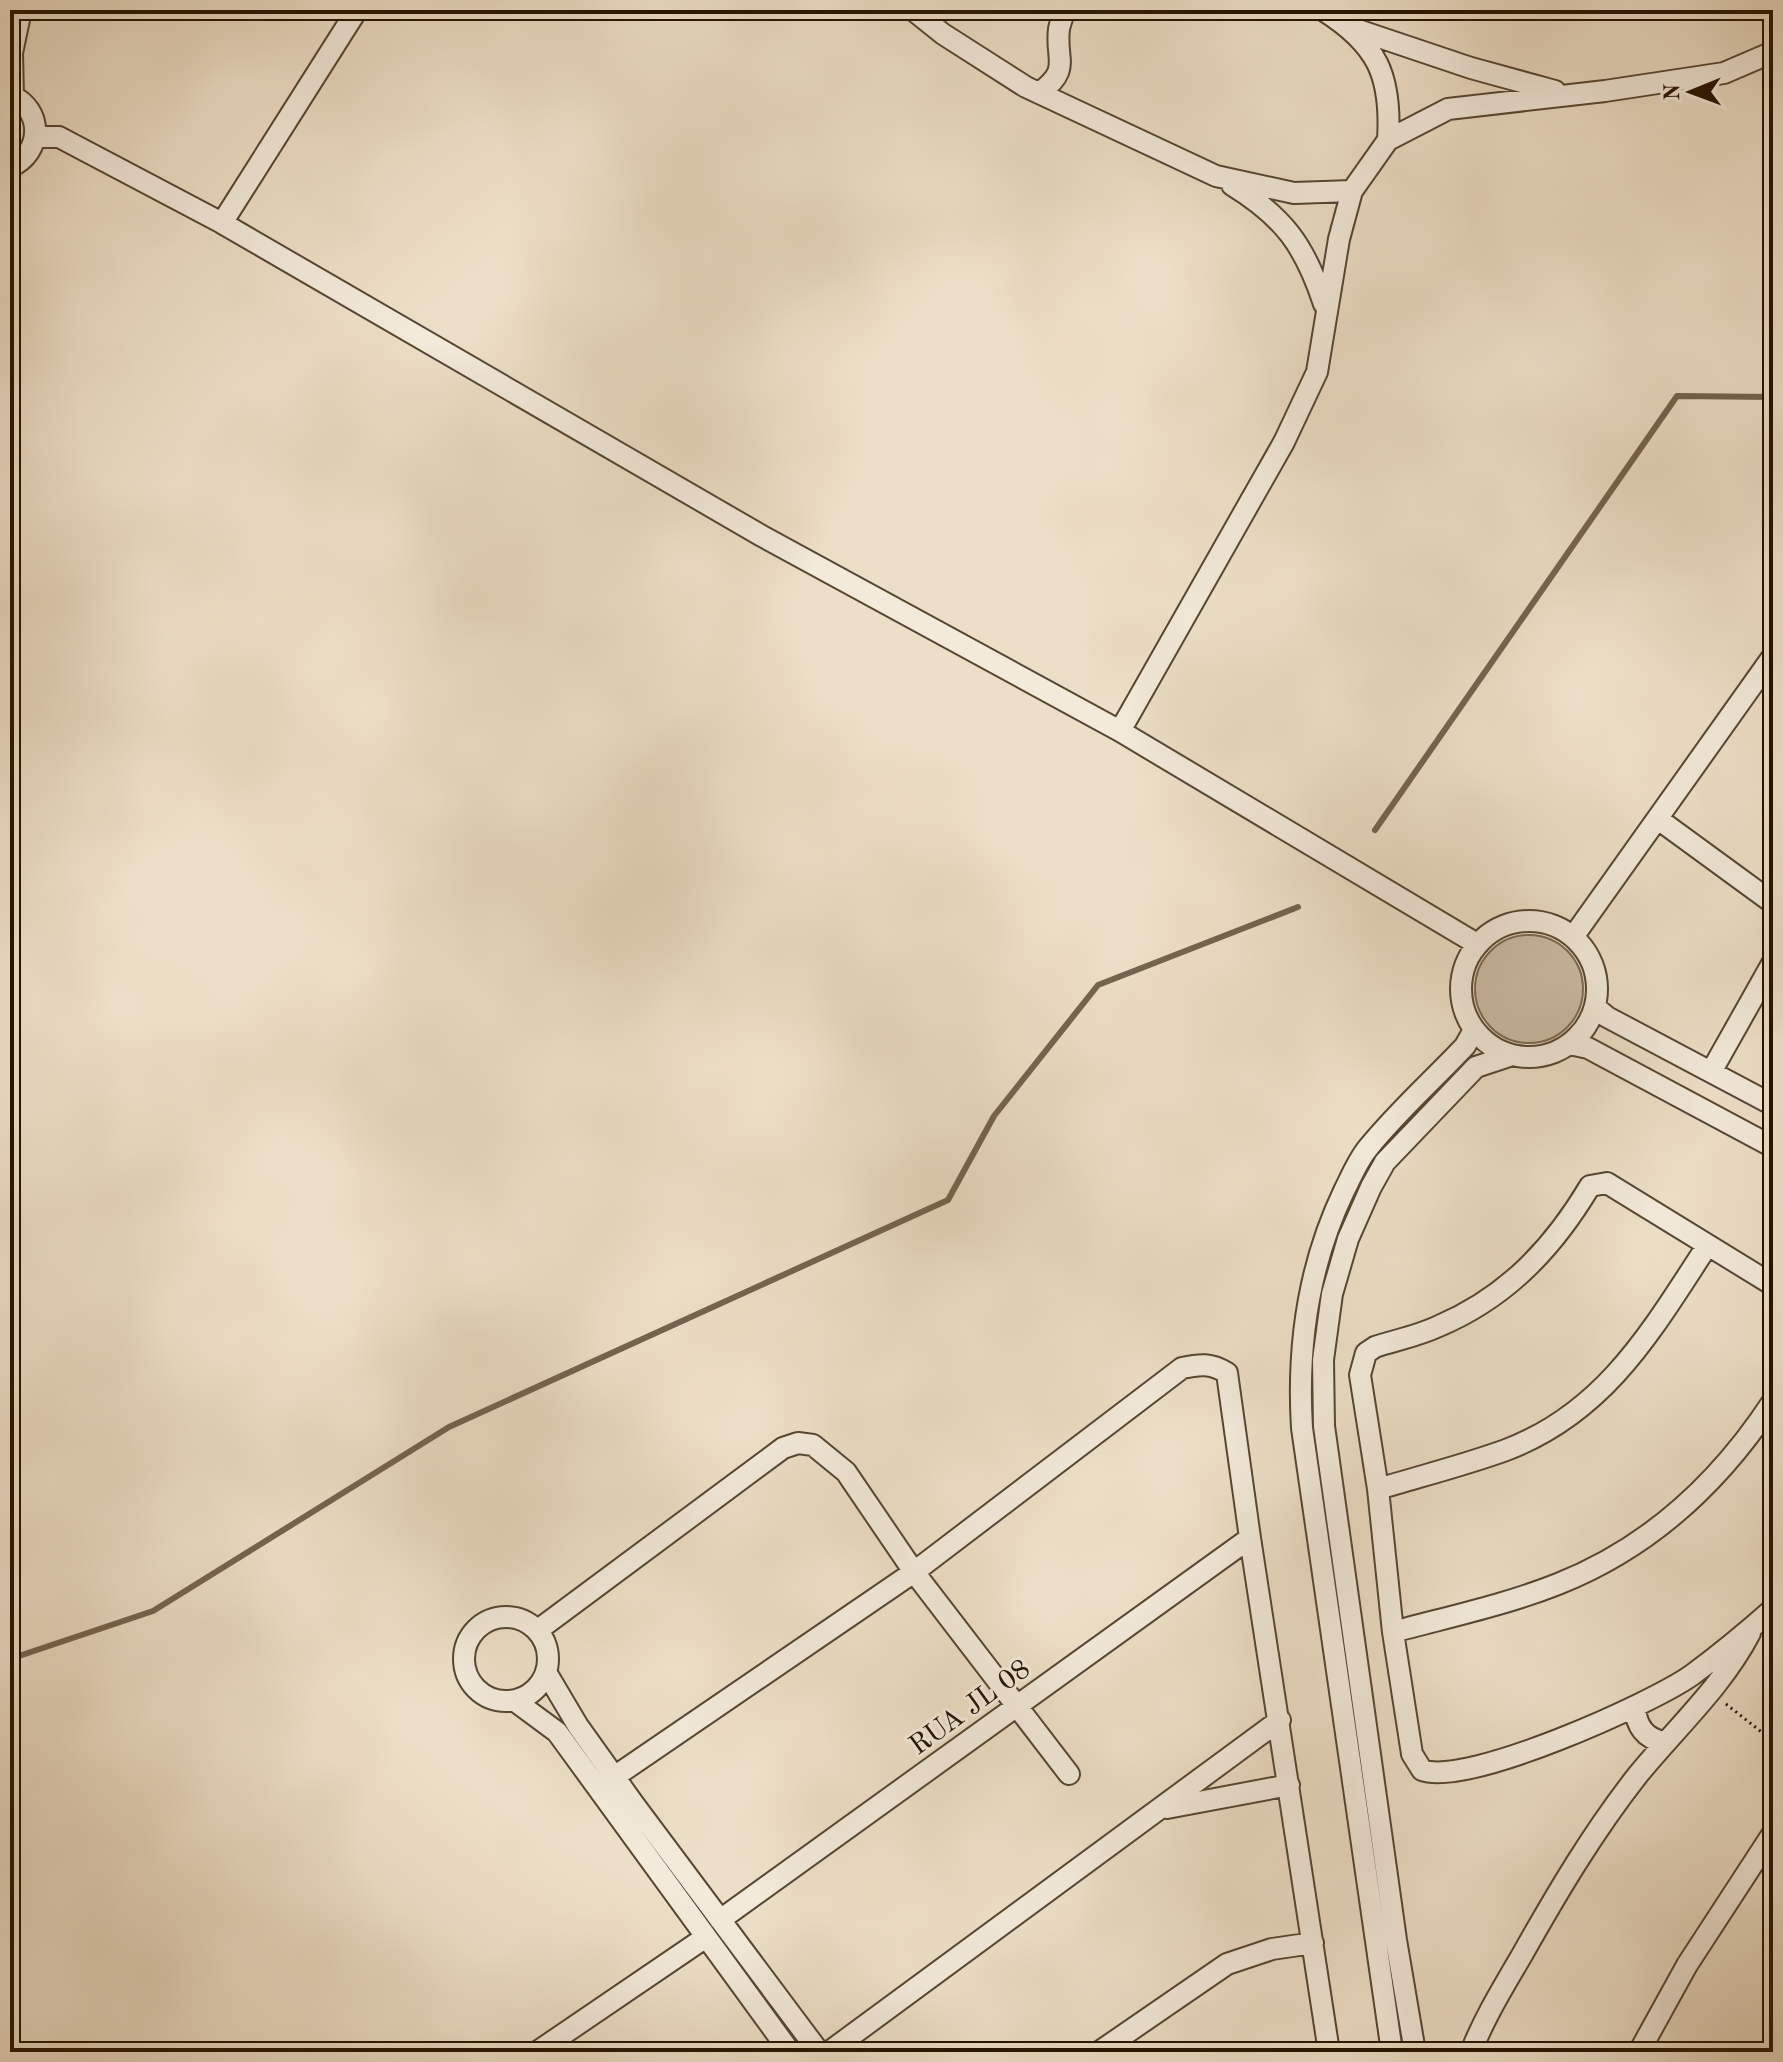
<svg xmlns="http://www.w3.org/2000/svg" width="1783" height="2062" font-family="'Old Standard TT',serif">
<rect width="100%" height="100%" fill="#eddfc7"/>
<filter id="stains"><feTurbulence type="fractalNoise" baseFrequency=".0025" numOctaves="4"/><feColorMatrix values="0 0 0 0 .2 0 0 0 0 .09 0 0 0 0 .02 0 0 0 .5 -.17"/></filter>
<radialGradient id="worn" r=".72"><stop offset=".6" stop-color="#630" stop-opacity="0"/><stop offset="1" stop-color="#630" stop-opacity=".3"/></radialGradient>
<path fill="#cbbca5" stroke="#786852" stroke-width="2" d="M1475 989a54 54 0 1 1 108 0a54 54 0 1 1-108 0Z"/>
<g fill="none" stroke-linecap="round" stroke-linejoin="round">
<path stroke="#74644f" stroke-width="6" d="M1375,830L1677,396L1773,397
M10,1659L153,1611L449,1427L948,1200L994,1116L1098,985L1298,907"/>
<defs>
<path id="minor" d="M913,10L943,34L1026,87L1216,176L1294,193L1352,191
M1323,10C1377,44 1392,75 1388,140
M1352,28L1471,68L1555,91
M1039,93C1072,69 1055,60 1059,29C1060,23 1063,16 1065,10
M10,95C44,109 43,153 10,167
M13,96L12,53L21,10
M36,137H59L222,223L762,536L1120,731L1477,944
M1232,185C1284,217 1305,246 1324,304
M222,223L357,10
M1120,731L1284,442L1317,372L1339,239L1352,191L1388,140L1448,109L1605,91L1724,73L1773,52
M1658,819L1773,903
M1461 989a68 68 0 1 1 136 0a68 68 0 1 1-136 0Z
M1573,937L1773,656
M1595,1007L1607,1017L1773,1105
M1570,1044L1588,1048L1773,1147
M1711,1072L1773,962
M1773,1285L1607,1183L1590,1186C1553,1248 1507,1297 1439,1326C1418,1336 1396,1340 1375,1347L1366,1353L1360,1375L1378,1489L1393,1632L1412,1754L1422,1770C1466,1787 1651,1704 1692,1675C1719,1655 1747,1632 1773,1609
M1378,1489C1421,1476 1465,1465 1506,1450C1606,1412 1652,1330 1707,1246
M464 1659a42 42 0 1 1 84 0a42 42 0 1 1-84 0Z
M538,1630L783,1448L798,1443L813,1445L846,1472L914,1572L1069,1774
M1393,1632C1448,1617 1505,1605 1558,1584C1649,1548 1720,1482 1773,1401
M546,1672L578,1726L633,1803L819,2052
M515,1701L557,1732L790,2052
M1635,1707C1636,1726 1645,1739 1664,1742
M614,1777L914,1572L1182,1368C1200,1364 1211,1363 1227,1373L1250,1538L1329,2052
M1167,1808L1289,1785
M720,1920L1250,1538
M537,2052L706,1937
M829,2052L1280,1720
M1099,2052L1227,1964L1272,1949L1313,1943
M1392,2052L1302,1428C1297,1346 1308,1266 1344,1191C1351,1177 1358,1160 1368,1148C1397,1112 1433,1080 1465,1046L1474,1030
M1415,2052L1396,1940L1324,1426L1323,1360L1332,1294L1348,1239L1371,1187L1385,1162L1476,1067L1512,1055
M1471,2052C1484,2018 1504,1986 1522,1955C1557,1893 1593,1832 1637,1776C1675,1729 1722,1687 1750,1633
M1639,2052L1687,1965L1773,1833"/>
</defs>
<use href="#minor" stroke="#564632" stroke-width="24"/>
<path stroke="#241300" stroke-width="3" stroke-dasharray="2 4" stroke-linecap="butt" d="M1726,1704L1773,1741"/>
<use href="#minor" stroke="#f3eadb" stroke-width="20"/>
</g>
<g text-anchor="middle" stroke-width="6" stroke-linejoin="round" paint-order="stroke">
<g font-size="28" fill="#241300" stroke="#f3eadb">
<text transform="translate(969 1706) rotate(-36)" y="10">RUA JL 08</text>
</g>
</g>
<rect width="1783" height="2062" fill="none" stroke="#eddfc7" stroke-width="40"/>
<rect x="12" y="12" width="1759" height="2038" fill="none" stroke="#241300" stroke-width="4"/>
<rect x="20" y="20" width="1743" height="2022" fill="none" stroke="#241300" stroke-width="2"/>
<g transform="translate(1691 92) rotate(269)" stroke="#f3eadb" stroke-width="6" paint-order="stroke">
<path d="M0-6L14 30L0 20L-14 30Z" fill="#241300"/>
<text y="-12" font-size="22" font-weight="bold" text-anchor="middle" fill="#241300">N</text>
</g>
<rect width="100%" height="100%" filter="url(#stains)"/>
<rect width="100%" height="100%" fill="url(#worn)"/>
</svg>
